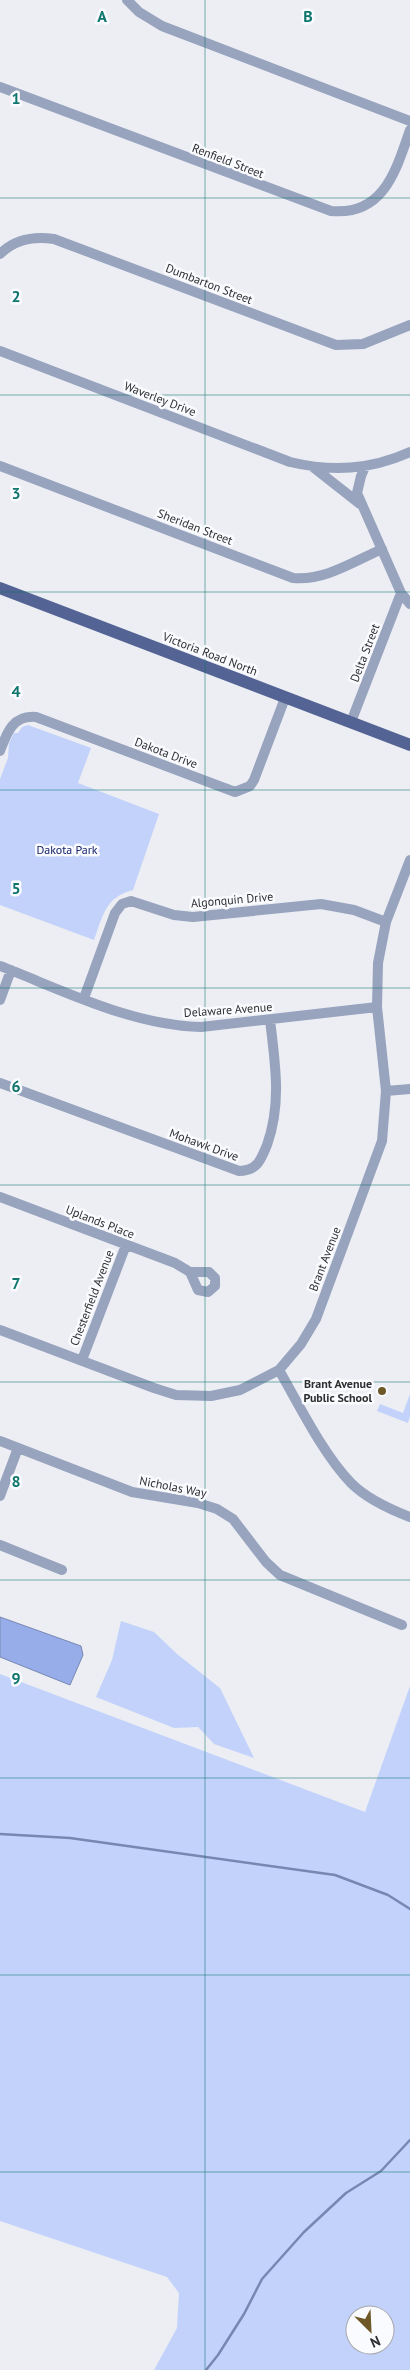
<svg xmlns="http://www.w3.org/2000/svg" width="410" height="2370" font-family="'PT Sans',sans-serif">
<rect width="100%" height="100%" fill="#eceef4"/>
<path fill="#c3d2fb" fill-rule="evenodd" d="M28,725L91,748L78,783L159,814L133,890C105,897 103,916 94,940L0,905V779L8,758L9,743L14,733H18L22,727Z
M410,1394V1416L408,1423L377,1411L380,1404L403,1413Z
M121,1621L154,1632L177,1654L220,1688L254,1758L214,1744L198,1727L174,1728L96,1697L112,1660Z
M0,1674L365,1812L410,1686V2370H154L177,2328L179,2293L167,2277L0,2221ZM355,2315H385V2345H355Z"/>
<path fill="#97adea" stroke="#7787b2" d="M0,1617L81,1646L83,1655L70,1685L0,1657Z"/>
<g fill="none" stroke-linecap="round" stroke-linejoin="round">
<path stroke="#7787b2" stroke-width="2.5" d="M0,1834L70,1838L335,1875L388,1895L410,1909
M206,2370L218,2355L244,2314L262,2279L304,2232L346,2193L381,2171L410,2140"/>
<path stroke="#98a3be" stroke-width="10" d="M127,0L139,12L162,26L410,121
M0,87L331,211C384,216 396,170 410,130
M0,254C15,239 34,236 54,239L336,345L363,344L410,325
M0,351L290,462C332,472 370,470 410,452
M0,466L293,578C324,581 353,562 382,549
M313,467L360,504
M365,467L361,476L357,493L401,593L410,604
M351,722L401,593
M0,751C7,732 13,715 36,717L235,792L250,786L254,780L285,698
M0,966C65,991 131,1025 201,1027L377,1007
M84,998L115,913L122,904L131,901L174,915L193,917L321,904L354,910L386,922
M0,1000L11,970
M0,1083L239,1171C257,1171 261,1160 267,1145C282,1103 275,1063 270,1020
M386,1091L410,1089
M0,1197L175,1263L190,1272H209L215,1278V1286L208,1292L198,1290L190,1272
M0,1330L154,1388L176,1395L211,1396L240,1390L279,1370L301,1344L316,1319L382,1141L386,1091L377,1007L378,963L386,922L410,860
M82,1360L126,1245
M279,1370C299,1405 323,1454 351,1483C367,1499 389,1509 410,1517
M0,1441L132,1492L198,1503L217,1509L233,1519L266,1562L280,1575L402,1625
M0,1496L18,1448
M0,1545L62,1570"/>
<path stroke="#536393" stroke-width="12" d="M0,588L410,745"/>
</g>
<path fill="none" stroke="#0f766e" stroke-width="1" stroke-opacity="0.55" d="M205,0V2370M0,198H410M0,395H410M0,592H410M0,790H410M0,988H410M0,1185H410M0,1382H410M0,1580H410M0,1778H410M0,1975H410M0,2172H410"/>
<circle fill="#6e5828" stroke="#fafbfe" stroke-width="2" cx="382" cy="1391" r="5"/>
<g text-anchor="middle" stroke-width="5" stroke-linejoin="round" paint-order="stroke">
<g font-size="12" fill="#2d2e30" stroke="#fafbfe">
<text transform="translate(228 161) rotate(21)" y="4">Renfield Street</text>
<text transform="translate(209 284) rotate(21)" y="4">Dumbarton Street</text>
<text transform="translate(160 399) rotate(21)" y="4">Waverley Drive</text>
<text transform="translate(195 527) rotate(21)" y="4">Sheridan Street</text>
<text transform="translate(365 653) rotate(-69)" y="4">Delta Street</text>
<text transform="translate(210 654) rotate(21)" y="4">Victoria Road North</text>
<text transform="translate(166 753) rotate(21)" y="4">Dakota Drive</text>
<text transform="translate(232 900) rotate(-5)" y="4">Algonquin Drive</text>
<text transform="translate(228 1010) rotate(-4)" y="4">Delaware Avenue</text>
<text transform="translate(204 1145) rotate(20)" y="4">Mohawk Drive</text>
<text transform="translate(100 1222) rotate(21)" y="4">Uplands Place</text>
<text transform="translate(325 1259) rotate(-69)" y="4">Brant Avenue</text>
<text transform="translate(92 1298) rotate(-69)" y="4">Chesterfield Avenue</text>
<text transform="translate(173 1487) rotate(11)" y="4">Nicholas Way</text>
</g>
<g font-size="12" fill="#17246a" stroke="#fafbfe">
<text x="67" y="854">Dakota Park</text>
</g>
<g font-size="12" font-weight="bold" fill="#2d2e30" stroke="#fafbfe" text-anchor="end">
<text x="372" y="1388">Brant Avenue<tspan x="372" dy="14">Public School</tspan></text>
</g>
</g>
<g font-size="16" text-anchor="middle" font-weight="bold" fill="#0f766e" stroke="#fafbfe" stroke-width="5" stroke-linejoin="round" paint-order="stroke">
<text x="102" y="22">A</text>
<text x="308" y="22">B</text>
<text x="16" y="104">1</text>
<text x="16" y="302">2</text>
<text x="16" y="499">3</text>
<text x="16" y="697">4</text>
<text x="16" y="894">5</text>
<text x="16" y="1092">6</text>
<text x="16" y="1289">7</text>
<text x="16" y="1487">8</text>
<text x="16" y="1684">9</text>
</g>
<g transform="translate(370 2330) rotate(156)"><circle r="24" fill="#fafbfe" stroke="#a8a9ac"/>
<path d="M0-4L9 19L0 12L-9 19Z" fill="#6e5828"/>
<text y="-8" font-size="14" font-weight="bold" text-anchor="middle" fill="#2d2e30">N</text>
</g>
</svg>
